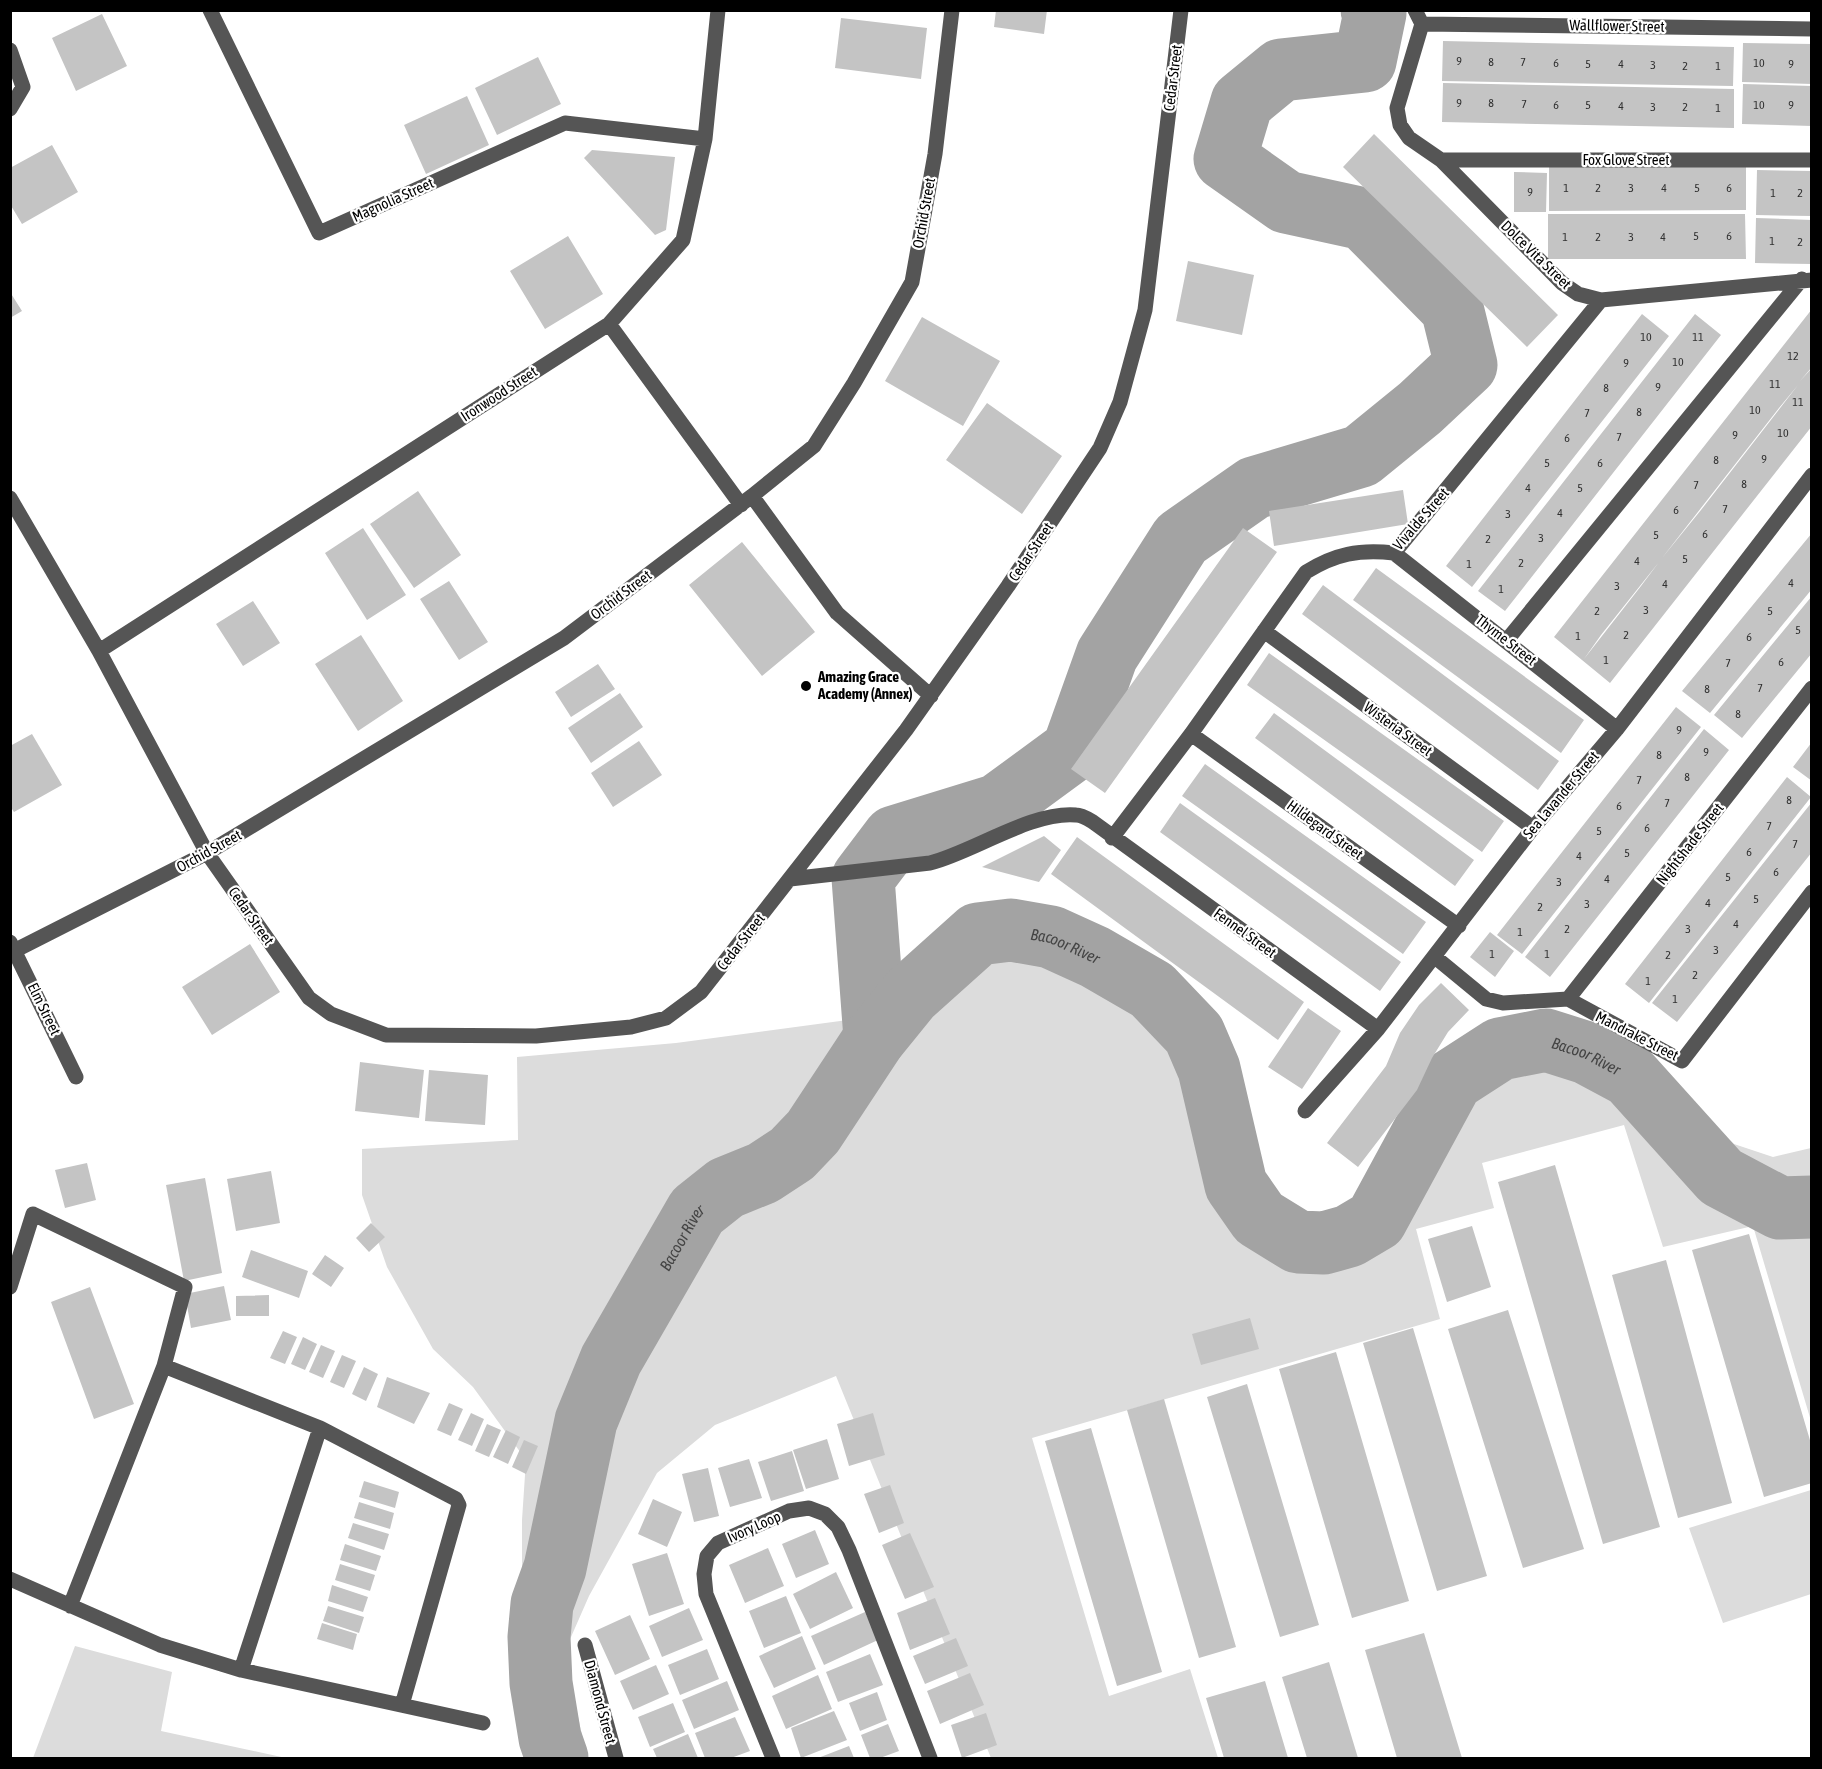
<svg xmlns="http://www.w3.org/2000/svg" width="1822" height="1769" font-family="'Asap Condensed',sans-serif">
<rect width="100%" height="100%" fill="#fff"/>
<path fill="#dcdcdc" d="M1026,916L1063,923L1166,983L1207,1020L1225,1060L1248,1169L1273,1209L1296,1227L1326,1225L1355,1209L1449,1068L1478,1040L1541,1022L1601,1036L1652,1066L1698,1113L1734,1144L1773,1157L1811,1148V1421L1753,1226L1663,1247L1624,1125L1482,1163L1494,1208L1416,1229L1440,1319L1032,1438L1109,1696L1190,1669L1218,1758H991L836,1376L715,1425L657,1473L589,1596L564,1653L587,1758H541L528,1703L522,1629V1520L526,1460L473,1387L433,1349L387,1267L362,1195V1149L518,1140L517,1057L676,1043L870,1017L905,983L943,951L982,927Z
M1811,1490V1594L1723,1623L1689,1528Z
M75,1646L172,1672L161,1731L286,1758H33Z"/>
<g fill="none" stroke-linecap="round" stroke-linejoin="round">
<g stroke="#a3a3a3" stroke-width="63">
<path d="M875,1038L863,878L894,837L998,805L1073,750L1107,655L1181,539L1254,488L1361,456L1420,408L1466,365L1452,308L1364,219L1286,202L1225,159L1242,102L1281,70L1365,61L1375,13L1372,10"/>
<path id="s1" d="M557,1758L550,1738L541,1683L539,1637L542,1604L555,1568L586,1421L611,1360L697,1211L726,1188L763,1173L792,1154L813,1132L875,1038L910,995L978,934L1011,930L1051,937L1095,957L1152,990L1194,1034L1209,1069L1236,1185L1259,1218L1298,1242L1324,1243L1349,1236L1376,1220L1452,1080L1500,1049L1546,1040L1587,1053L1630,1076L1721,1177L1780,1208L1812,1207"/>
</g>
</g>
<path fill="#c4c4c4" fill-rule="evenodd" d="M996,10H1047L1044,34L994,27Z
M102,14L127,66L76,91L52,38Z
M841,18L927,28L921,79L835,68Z
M1443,41L1734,47L1733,86L1442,81Z
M1743,43L1812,44V84L1742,82Z
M538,57L561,104L497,135L475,88Z
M1443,83L1734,89V128L1442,122Z
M1743,84L1812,86V126L1742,124Z
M467,96L489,145L426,174L404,125Z
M1374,134L1558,315L1527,347L1343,167Z
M52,145L78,192L22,224L10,204V168Z
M592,150L675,157L666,230L655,235L584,158Z
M1746,165V210L1549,211V166Z
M1757,170L1812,171V216L1756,215Z
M1514,172L1547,173L1546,212H1514Z
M1548,214H1745L1746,259H1548Z
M1756,218L1812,220V264L1755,263Z
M568,236L603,294L545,329L510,271Z
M1188,261L1254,275L1242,335L1176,321Z
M10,292L22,311L10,318Z
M1812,309V367L1800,381L1812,368V426L1610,683L1554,637ZM1798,385L1701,510L1662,558L1779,408ZM1659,562L1641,586L1584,659L1601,635Z
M1642,314L1669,336L1472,587L1446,566Z
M1695,314L1721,335L1505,611L1478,591Z
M922,317L1000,361L963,426L885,381Z
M987,403L1062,456L1022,514L946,460Z
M1403,490L1408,524L1274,546L1269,511Z
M418,491L461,555L414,588L370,524Z
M363,528L406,595L367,620L325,553Z
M1243,528L1277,552L1105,793L1071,769Z
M1812,533V589L1710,713L1682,691Z
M742,542L815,632L762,676L689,585Z
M1376,568L1584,720L1561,753L1353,600Z
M449,581L488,642L459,660L420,599Z
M1323,585L1559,761L1538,790L1302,614Z
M1812,596V653L1742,738L1714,715Z
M253,601L280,643L243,666L216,624Z
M361,635L403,701L358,731L315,664Z
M1269,653L1504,821L1482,852L1247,685Z
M598,664L615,689L571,717L555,692Z
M620,693L643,727L591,763L568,728Z
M1676,707L1701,727L1522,954L1497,935Z
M1274,713L1474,860L1455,886L1255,738Z
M1704,729L1729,750L1550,977L1525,957Z
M32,734L62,785L14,812L10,806V746Z
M639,741L662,775L613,807L591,773Z
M1812,742V781L1793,767Z
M1205,764L1426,922L1403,954L1182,796Z
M1787,777L1811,797L1649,1003L1625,984Z
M1812,802V852L1677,1022L1652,1003Z
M1180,803L1401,962L1380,991L1160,832Z
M1044,836L1061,850L1039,882L982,867Z
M1077,837L1304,1002L1278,1040L1051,874Z
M1490,932L1514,951L1495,977L1470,957Z
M250,944L280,992L212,1035L182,987Z
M1441,983L1469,1010L1448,1032L1432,1058L1417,1090L1358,1167L1327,1143L1386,1066L1400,1033L1419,1005Z
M1308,1008L1341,1031L1302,1089L1268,1067Z
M360,1062L424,1070L419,1118L355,1111Z
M429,1070L488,1075L485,1125L425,1121Z
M87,1163L96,1200L65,1208L55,1170Z
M1555,1165L1660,1527L1603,1544L1498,1182Z
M271,1171L280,1223L236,1231L227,1179Z
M205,1178L222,1273L184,1281L166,1185Z
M371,1223L385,1237L369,1252L356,1238Z
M1472,1226L1491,1287L1447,1302L1428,1239Z
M1749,1234L1812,1447V1483L1764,1497L1692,1250Z
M251,1250L308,1271L299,1298L242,1277Z
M325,1255L344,1268L331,1287L312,1274Z
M1666,1260L1732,1503L1678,1518L1612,1275Z
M224,1286L231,1320L191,1328L185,1294Z
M90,1287L134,1404L94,1419L51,1302Z
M269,1295V1316H236V1296Z
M1508,1310L1584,1549L1523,1568L1448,1329Z
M1250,1318L1259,1349L1201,1365L1192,1334Z
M1413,1328L1487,1576L1437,1591L1363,1343Z
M283,1331L297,1337L285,1364L270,1358Z
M303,1337L317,1344L305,1370L291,1364Z
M321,1345L335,1351L323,1378L309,1372Z
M1336,1352L1409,1601L1352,1618L1279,1369Z
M342,1355L356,1361L344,1388L330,1382Z
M364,1367L378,1374L366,1401L352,1394Z
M387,1377L430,1393L414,1424L377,1407Z
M1247,1384L1319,1625L1280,1637L1207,1397Z
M1164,1399L1236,1647L1199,1658L1127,1410Z
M449,1403L463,1409L451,1436L437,1430Z
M471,1413L484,1419L472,1446L458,1440Z
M873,1413L885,1455L849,1466L837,1424Z
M487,1424L501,1430L489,1457L475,1451Z
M1091,1428L1162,1672L1117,1686L1045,1441Z
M506,1430L520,1437L508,1464L493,1457Z
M827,1439L839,1479L806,1489L793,1450Z
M524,1440L538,1446L526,1474L512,1467Z
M792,1451L804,1491L771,1501L758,1462Z
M749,1459L762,1498L730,1507L718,1468Z
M708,1468L719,1516L694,1522L682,1474Z
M364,1481L399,1492L395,1508L359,1497Z
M890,1485L904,1523L879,1533L864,1494Z
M653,1499L682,1512L667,1547L638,1534Z
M359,1502L394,1513L390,1529L354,1518Z
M353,1523L389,1534L384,1550L348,1538Z
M815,1530L829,1564L796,1578L782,1544Z
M910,1533L934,1587L905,1599L882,1545Z
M345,1544L381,1556L376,1571L340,1560Z
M768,1548L784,1586L745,1603L729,1565Z
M667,1553L684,1604L649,1616L632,1564Z
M340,1564L375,1575L370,1591L335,1580Z
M836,1572L853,1608L810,1629L793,1594Z
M332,1585L368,1597L363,1612L328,1601Z
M786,1596L801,1633L764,1648L749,1611Z
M935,1598L950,1634L910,1650L897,1613Z
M328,1606L364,1617L359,1633L323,1621Z
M689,1608L703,1640L662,1657L649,1626Z
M865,1612L878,1640L824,1665L811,1636Z
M630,1615L650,1659L615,1675L595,1631Z
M322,1623L357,1634L353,1650L317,1639Z
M1424,1633L1462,1758H1397L1365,1650Z
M802,1636L816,1669L774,1688L759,1656Z
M956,1638L968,1666L925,1684L913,1656Z
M707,1649L719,1679L680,1695L668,1665Z
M870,1654L883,1685L838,1702L826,1672Z
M1329,1662L1358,1758H1307L1282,1677Z
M656,1665L669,1694L633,1710L620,1681Z
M970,1673L984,1705L940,1724L927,1691Z
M818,1675L832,1709L786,1729L772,1696Z
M727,1681L739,1710L694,1729L682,1700Z
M1265,1681L1288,1758H1224L1206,1698Z
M877,1692L887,1720L860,1731L849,1703Z
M673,1703L685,1732L650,1747L638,1717Z
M834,1711L847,1740L801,1758L791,1728Z
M986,1713L997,1745L962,1758L951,1725Z
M735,1717L750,1751L731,1758H705L695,1733Z
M888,1724L899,1751L880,1758H870L861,1735Z
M688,1734L698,1758H657L653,1749Z
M849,1746L854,1758H818Z"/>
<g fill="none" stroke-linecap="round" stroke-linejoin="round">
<path stroke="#555" stroke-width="15" d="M210,10L319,233L565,123L705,139
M1415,10L1422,24
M1422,24L1397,108L1400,125L1409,138L1441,160L1562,283L1578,294L1601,300L1812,280
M1422,24L1812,29
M10,50L23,87L10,109
M1441,160H1812
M609,324L741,505
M752,496L837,613L931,696
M10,498L99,651L207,853L309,998L331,1014L386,1035L536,1036L631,1027L666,1018L701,992L906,730L1008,586L1100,448L1120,402L1145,310L1181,10
M1394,553L1601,300
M1394,553L1617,729
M1264,631L1533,828
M1507,640L1802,279
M99,651L609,324L683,240L705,139L718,10
M1191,734L1459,926
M1112,838L1191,734L1306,572C1335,554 1359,549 1394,553
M790,879L930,863C973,852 1032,811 1076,815C1082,815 1088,819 1093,822L1378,1029
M10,942L76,1077
M10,953L207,853L564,638L752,496L814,446L854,383L912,282L935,154L952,10
M1435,957L1486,999L1503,1003L1568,999L1682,1061L1812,892
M1568,999L1812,688
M1305,1111L1378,1029L1533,828L1617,729L1812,475
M10,1287L33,1214L185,1287L164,1366
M10,1579L160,1645L241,1670L483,1723
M70,1606L164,1366L320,1428L456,1499L459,1505L402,1705
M585,1645L616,1758
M241,1670L320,1428
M773,1758L706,1594L704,1574L707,1556L718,1543L789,1511L809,1508L825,1514L838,1527L849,1550L930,1758"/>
</g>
<circle fill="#000" stroke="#fff" stroke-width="2" cx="806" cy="686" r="6"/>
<g text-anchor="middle" stroke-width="4.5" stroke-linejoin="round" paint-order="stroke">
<g font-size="12" fill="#313131">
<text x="1459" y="65">9</text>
<text x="1491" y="66">8</text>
<text x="1523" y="66">7</text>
<text x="1556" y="67">6</text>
<text x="1759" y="67">10</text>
<text x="1588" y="68">5</text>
<text x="1621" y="68">4</text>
<text x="1791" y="68">9</text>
<text x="1653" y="69">3</text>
<text x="1685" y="70">2</text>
<text x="1718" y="70">1</text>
<text x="1459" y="107">9</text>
<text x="1491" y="107">8</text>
<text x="1524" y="108">7</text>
<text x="1556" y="109">6</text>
<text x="1588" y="109">5</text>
<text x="1759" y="109">10</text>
<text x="1791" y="109">9</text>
<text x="1621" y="110">4</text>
<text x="1653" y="111">3</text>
<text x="1685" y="111">2</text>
<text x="1718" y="112">1</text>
<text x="1566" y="192">1</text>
<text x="1598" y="192">2</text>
<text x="1631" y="192">3</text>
<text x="1664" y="192">4</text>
<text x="1697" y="192">5</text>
<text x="1729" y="192">6</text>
<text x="1530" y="196">9</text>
<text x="1773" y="197">1</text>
<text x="1800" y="197">2</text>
<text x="1696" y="240">5</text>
<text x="1729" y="240">6</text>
<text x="1565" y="241">1</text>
<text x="1598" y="241">2</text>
<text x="1631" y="241">3</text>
<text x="1663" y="241">4</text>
<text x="1772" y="245">1</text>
<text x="1800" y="246">2</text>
<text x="1646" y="341">10</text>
<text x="1698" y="341">11</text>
<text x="1793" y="360">12</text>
<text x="1678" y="366">10</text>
<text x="1626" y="367">9</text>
<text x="1775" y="388">11</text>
<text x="1658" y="391">9</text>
<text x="1606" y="392">8</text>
<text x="1798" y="406">11</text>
<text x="1755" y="414">10</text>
<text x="1639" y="416">8</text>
<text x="1587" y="417">7</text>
<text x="1783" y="437">10</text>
<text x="1735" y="439">9</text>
<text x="1619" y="441">7</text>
<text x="1567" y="442">6</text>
<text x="1764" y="463">9</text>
<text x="1716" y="464">8</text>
<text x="1547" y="467">5</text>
<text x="1600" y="467">6</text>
<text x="1744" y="488">8</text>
<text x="1696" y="489">7</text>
<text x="1528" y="492">4</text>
<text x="1580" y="492">5</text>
<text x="1725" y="513">7</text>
<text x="1676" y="514">6</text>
<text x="1560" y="517">4</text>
<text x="1508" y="518">3</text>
<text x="1705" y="538">6</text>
<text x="1656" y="539">5</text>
<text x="1541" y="542">3</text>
<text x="1488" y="543">2</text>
<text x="1685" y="563">5</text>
<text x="1637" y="565">4</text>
<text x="1521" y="567">2</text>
<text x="1469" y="568">1</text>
<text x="1791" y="587">4</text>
<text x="1665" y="588">4</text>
<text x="1617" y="590">3</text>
<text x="1501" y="593">1</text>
<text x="1646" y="614">3</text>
<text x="1597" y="615">2</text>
<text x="1770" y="615">5</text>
<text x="1798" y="634">5</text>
<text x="1626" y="639">2</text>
<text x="1578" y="640">1</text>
<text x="1749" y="641">6</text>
<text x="1606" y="664">1</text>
<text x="1781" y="666">6</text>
<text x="1728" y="667">7</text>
<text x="1760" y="692">7</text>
<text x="1707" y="693">8</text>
<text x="1738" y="718">8</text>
<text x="1679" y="734">9</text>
<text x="1706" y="756">9</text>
<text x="1659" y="759">8</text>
<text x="1687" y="781">8</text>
<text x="1639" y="784">7</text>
<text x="1789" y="804">8</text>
<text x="1667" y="807">7</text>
<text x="1619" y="810">6</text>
<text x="1769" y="830">7</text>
<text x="1647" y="832">6</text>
<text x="1599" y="835">5</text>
<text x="1795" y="848">7</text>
<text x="1749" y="856">6</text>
<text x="1627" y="857">5</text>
<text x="1579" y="860">4</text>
<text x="1776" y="876">6</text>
<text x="1728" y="881">5</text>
<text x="1607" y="883">4</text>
<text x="1559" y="886">3</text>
<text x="1756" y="903">5</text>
<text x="1708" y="907">4</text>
<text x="1587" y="908">3</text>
<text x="1540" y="911">2</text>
<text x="1736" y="928">4</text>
<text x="1567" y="933">2</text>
<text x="1688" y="933">3</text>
<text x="1520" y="936">1</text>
<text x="1716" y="954">3</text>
<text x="1492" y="958">1</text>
<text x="1547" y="958">1</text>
<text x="1668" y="959">2</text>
<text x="1695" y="979">2</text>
<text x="1648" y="985">1</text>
<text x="1675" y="1003">1</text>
</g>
<g font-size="15" fill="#000" stroke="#fff">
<text transform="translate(1617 26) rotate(1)" y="5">Wallflower Street</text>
<text transform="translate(1173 78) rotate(-83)" y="5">Cedar Street</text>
<text x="1626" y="165">Fox Glove Street</text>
<text transform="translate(393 200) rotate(-24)" y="5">Magnolia Street</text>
<text transform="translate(924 213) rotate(-80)" y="5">Orchid Street</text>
<text transform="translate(1536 255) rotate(44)" y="5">Dolce Vita Street</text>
<text transform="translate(499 394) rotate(-33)" y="5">Ironwood Street</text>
<text transform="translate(1421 519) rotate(-49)" y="5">Vivalde Street</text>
<text transform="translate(1031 552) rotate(-56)" y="5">Cedar Street</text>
<text transform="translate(621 595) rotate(-37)" y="5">Orchid Street</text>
<text transform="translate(1506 640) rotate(38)" y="5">Thyme Street</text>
<text transform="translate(1398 729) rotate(36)" y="5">Wisteria Street</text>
<text transform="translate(1561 795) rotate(-50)" y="5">Sea Lavander Street</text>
<text transform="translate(1325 830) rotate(36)" y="5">Hildegard Street</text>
<text transform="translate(1690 844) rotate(-52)" y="5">Nightshade Street</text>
<text transform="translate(209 851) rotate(-29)" y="5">Orchid Street</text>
<text transform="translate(251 916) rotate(55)" y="5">Cedar Street</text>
<text transform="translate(1245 933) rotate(36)" y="5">Fennel Street</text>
<text transform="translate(741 942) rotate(-52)" y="5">Cedar Street</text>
<text transform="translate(44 1009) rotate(64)" y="5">Elm Street</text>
<text transform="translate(1637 1036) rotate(27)" y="5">Mandrake Street</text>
<text transform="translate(754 1527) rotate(-24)" y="5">Ivory Loop</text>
<text transform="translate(600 1702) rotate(75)" y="5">Diamond Street</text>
</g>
<g font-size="15" font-weight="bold" fill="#000" stroke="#fff" text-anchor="start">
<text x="818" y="682">Amazing Grace<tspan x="818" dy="17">Academy (Annex)</tspan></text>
</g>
<g font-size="16" font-style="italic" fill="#444" stroke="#fff">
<text dy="6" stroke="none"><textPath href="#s1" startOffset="1074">Bacoor River</textPath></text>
<text dy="6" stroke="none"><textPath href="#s1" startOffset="1866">Bacoor River</textPath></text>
<text dy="6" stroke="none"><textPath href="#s1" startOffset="552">Bacoor River</textPath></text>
</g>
</g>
<rect width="1822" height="1769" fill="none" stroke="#000000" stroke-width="24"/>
</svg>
